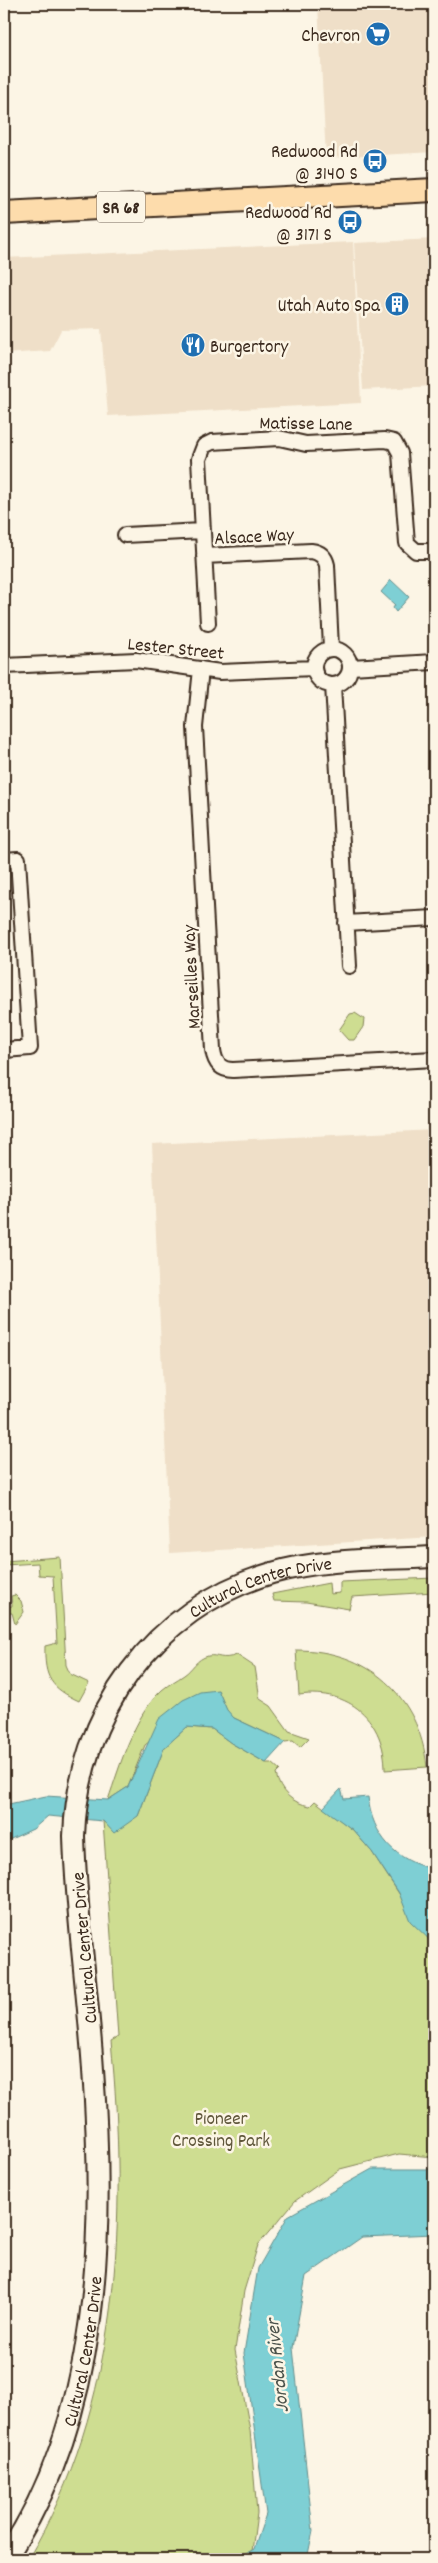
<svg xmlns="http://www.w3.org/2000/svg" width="438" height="2563" font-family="Dekko,sans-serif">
<rect width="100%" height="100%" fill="#fcf5e5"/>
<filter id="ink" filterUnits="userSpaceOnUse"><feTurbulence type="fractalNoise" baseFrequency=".02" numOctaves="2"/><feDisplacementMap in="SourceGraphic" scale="10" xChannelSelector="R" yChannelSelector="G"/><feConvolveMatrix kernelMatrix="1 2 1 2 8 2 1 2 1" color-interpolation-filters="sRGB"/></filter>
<g filter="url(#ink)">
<path fill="#efdfc8" d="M318,4H434V152L326,158Z
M434,239V386L363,390L354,243Z
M353,242L361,403L108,416L101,329L61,330L50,351L4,354V258Z
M434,1130V1537L170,1553L152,1144Z"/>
<path fill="#cedd91" stroke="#848458" d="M355,1013L364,1019L363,1027L354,1040H348L339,1030L350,1014Z
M60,1557L66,1665L70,1674L89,1683L79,1701C51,1688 44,1678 45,1646L57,1643L53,1576L39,1575L38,1563L4,1565V1561Z
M434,1578V1592L352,1597L349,1609L306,1602L274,1601L272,1594L329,1583L330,1594L340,1593V1582Z
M15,1595L21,1601L24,1612L15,1624L12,1613H4V1607L12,1606L11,1596Z
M296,1650C368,1650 419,1695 427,1767L385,1770C385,1720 349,1688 299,1695Z
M237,1655L255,1667L260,1699L271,1706L289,1731L309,1738L300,1747L293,1741L285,1742L234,1718L227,1711L218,1690L145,1745L128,1787L108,1800C120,1766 134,1715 162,1690C169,1684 177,1680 184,1675C193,1669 196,1659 208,1656C218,1654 221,1661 237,1655Z
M187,1727L212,1729L231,1743L266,1763H272L280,1770L276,1774C280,1792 292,1803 310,1806L315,1801L353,1830L372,1852L431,1943L434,1944V2157L399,2154L340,2169L295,2201L258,2245L244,2291L235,2350L250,2430L257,2513L251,2559H28C120,2404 128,2217 111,2041L118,2037L103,1821L138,1816L164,1748Z"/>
<path fill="#7ecfd4" stroke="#638d8b" d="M391,580L409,597L396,612L393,608L395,605L381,592Z
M218,1690L227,1710L234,1718L285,1742L266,1763L231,1743L212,1729L187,1727L164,1748L138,1816L114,1833L103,1821L48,1816L33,1829L4,1842V1805L46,1796L108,1800L128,1787L159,1719L183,1700L200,1692Z
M341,1789L344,1799L368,1797C372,1835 396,1862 434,1869V1944L410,1921L399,1893L372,1852L353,1830L323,1808Z
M372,2169H434V2234L362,2237L306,2276L293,2348L313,2531L307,2559H241L245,2554L254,2549L266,2514L244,2353L258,2268L288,2216Z"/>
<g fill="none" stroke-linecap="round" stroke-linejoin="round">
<defs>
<path id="street" d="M125,535L202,531
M204,556L311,551C319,552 325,556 327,565L331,648
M208,623L199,459L204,446L212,442L279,438L306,444L385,440L394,442L400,453L407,543L416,551H434
M314 667a18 18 0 1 1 36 0a18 18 0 1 1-36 0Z
M4,666L136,660L220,672L314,668
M351,667L434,662
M201,669L195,727L213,1050C215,1063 220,1070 233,1070L434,1059
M333,685L349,966
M4,860L18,859L30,1048L4,1050
M346,923L434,918"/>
<g id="secondary">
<path id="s1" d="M5,2559C101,2418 105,2233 93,2070C88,1992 76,1914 74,1836C78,1714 153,1608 272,1573C324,1558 381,1560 434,1557"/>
</g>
<path id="primary" d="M4,213L434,190"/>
</defs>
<use href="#street" stroke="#3b2a1e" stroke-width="18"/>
<use href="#secondary" stroke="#3b2a1e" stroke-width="24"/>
<use href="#primary" stroke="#3b2a1e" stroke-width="26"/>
<use href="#street" stroke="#fcf5e5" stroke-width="14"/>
<use href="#secondary" stroke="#fcf5e5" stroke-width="20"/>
<use href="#primary" stroke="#fddcac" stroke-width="22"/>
</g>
</g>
<defs>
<symbol id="supermarket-disc" viewBox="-11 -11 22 22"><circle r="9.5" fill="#1f6fb2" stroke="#fcf5e5"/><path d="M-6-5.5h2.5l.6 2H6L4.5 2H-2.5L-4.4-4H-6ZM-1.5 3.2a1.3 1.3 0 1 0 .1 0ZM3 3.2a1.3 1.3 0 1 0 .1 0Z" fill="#fff"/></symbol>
<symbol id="bus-disc" viewBox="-11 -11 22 22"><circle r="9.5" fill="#1f6fb2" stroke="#fcf5e5"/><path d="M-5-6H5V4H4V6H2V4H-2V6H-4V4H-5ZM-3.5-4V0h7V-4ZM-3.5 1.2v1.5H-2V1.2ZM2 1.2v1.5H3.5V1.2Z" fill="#fff"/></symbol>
<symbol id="building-disc" viewBox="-11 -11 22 22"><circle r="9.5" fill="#1f6fb2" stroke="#fcf5e5"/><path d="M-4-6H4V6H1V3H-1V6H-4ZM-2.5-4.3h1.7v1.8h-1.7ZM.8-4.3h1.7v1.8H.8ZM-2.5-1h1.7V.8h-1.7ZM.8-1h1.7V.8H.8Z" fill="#fff"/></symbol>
<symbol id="restaurant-disc" viewBox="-11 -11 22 22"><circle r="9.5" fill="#1f6fb2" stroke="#fcf5e5"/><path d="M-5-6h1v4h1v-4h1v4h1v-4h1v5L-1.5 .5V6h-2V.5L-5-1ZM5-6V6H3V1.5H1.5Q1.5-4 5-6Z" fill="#fff"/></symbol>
</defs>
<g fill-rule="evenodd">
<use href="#supermarket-disc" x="364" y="20" width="28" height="28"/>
<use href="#bus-disc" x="361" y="147" width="28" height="28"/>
<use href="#bus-disc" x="336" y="208" width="28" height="28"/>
<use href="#building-disc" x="383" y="290" width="28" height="28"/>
<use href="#restaurant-disc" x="179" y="331" width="28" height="28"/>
</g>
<g text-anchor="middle" stroke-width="5" stroke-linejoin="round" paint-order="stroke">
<rect fill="#fcf5e5" stroke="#75675a" stroke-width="1" x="97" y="191.5" width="48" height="31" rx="4"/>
<g font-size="18" font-weight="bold" fill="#3b2a1e">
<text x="121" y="213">SR 68</text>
</g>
<g font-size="19" fill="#3b2a1e" stroke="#fcf5e5" text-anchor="end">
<text x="360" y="41">Chevron</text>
<text x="358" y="157">Redwood Rd<tspan x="358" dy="22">@ 3140 S</tspan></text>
<text x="332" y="218">Redwood Rd<tspan x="332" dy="22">@ 3171 S</tspan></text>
<text x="380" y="311">Utah Auto Spa</text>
<text x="210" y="352" text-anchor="start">Burgertory</text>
</g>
<g font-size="19" fill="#3b2a1e" stroke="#fcf5e5">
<text transform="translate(306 422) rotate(1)" y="7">Matisse Lane</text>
<text transform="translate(254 535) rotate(-3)" y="7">Alsace Way</text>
<text transform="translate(176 647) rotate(6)" y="7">Lester Street</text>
<text transform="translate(190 977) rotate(-93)" y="7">Marseilles Way</text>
<text dy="7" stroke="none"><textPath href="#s1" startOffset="1078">Cultural Center Drive</textPath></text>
<text transform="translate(83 1948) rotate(-95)" y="7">Cultural Center Drive</text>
<text dy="7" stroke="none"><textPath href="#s1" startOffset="224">Cultural Center Drive</textPath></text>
</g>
<g font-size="19" fill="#60573b" stroke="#fcf5e5">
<text x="221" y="2124">Pioneer<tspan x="221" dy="22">Crossing Park</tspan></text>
</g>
<g font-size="20" font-style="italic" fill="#4c534c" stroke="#fcf5e5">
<text transform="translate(276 2366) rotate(-96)" y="7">Jordan River</text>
</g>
</g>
<rect width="438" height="2563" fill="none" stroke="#fcf5e5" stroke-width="20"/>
<rect x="10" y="10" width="418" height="2543" fill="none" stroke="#3b2a1e" stroke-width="2" filter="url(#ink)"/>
</svg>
